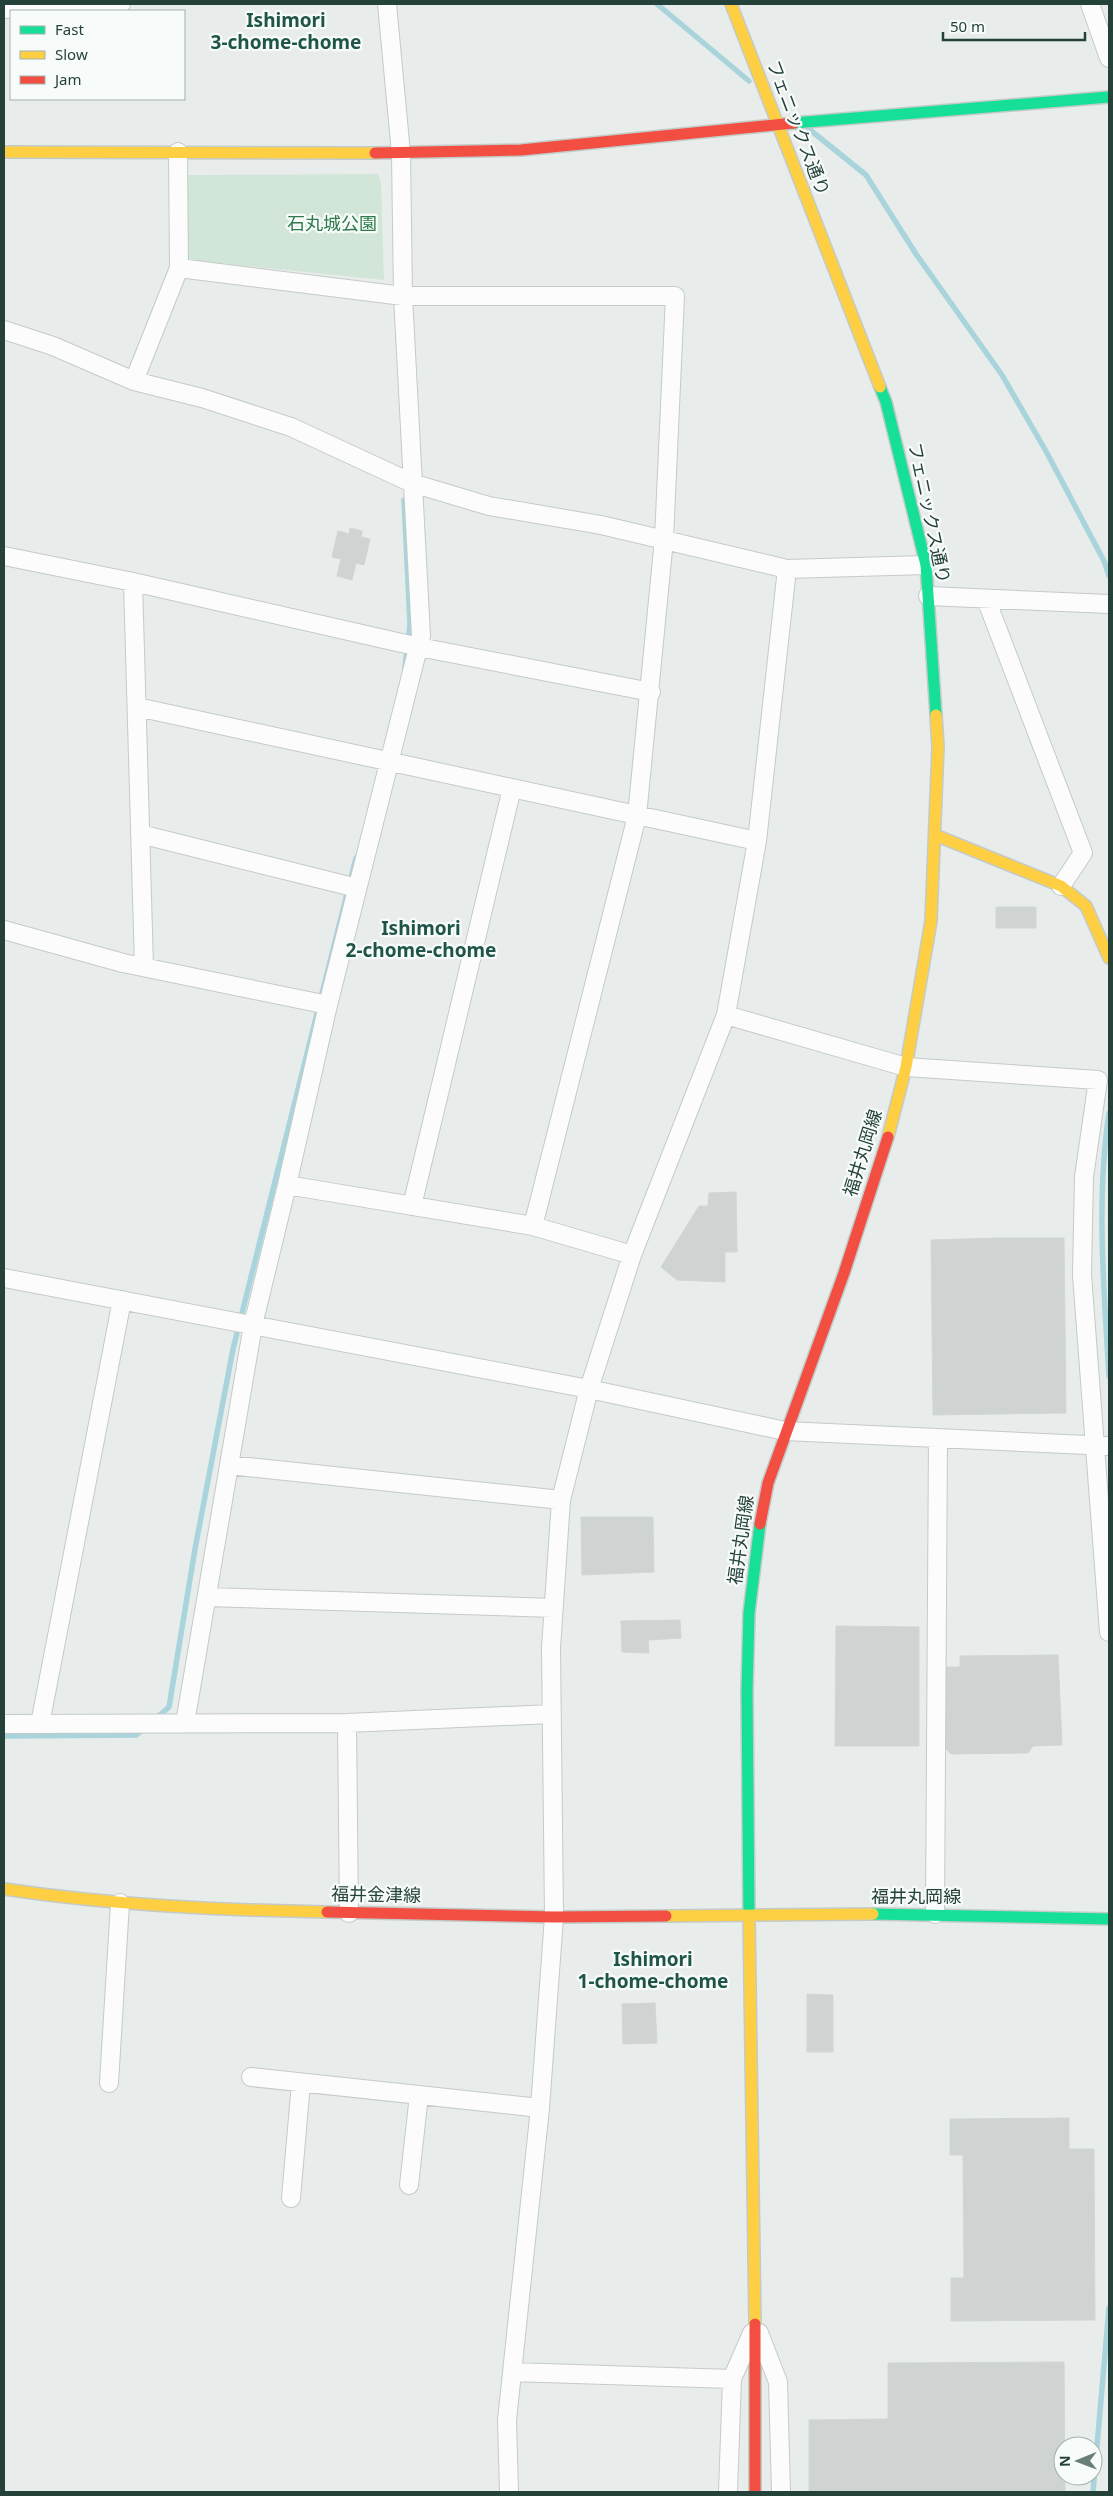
<svg xmlns="http://www.w3.org/2000/svg" width="1113" height="2496" font-family="'Noto Sans','Noto Sans JP',sans-serif">
<rect width="100%" height="100%" fill="#e8edeb"/>
<path fill="#d1e6d8" d="M378,174L381,182L384,280L187,260L186,175Z"/>
<g fill="none" stroke-linecap="round" stroke-linejoin="round">
<path stroke="#a9d4db" stroke-width="5.5" d="M657,4L749,81
M809,129L866,175L916,254L1002,375L1047,453L1104,561L1109,576
M404,500L410,624L405,668
M1109,1113C1096,1198 1104,1291 1109,1376
M155,1719L169,1707L195,1549L233,1349L356,858
M4,1736L136,1735L144,1729
M1093,2492L1109,2308"/>
</g>
<path fill="#cfd4d2" stroke="#d1d6d4" d="M350,528L362,531L361,537L370,539L364,565L356,563L352,580L337,576L341,559L332,557L338,531L349,534Z
M996,907H1036V928H996Z
M736,1192L737,1252H725V1282L677,1280L661,1267L699,1206H708L709,1193Z
M996,1238H1064L1066,1413L933,1415L931,1240Z
M581,1517H653L654,1572L582,1575Z
M680,1620L681,1638L648,1640L649,1653L622,1652L621,1621Z
M836,1626L919,1627V1746H835Z
M1058,1655L1062,1745L1033,1746L1028,1753L951,1754L945,1748V1667H960V1656Z
M807,1994L833,1995V2052H807Z
M655,2003L657,2043L623,2044L622,2004Z
M1069,2118V2149H1094L1095,2320L951,2321V2278H964L963,2155H950V2119Z
M1064,2362L1065,2492H809V2420L888,2419V2363Z"/>
<g fill="none" stroke-linecap="round" stroke-linejoin="round">
<defs>
<path id="street" d="M387,4L401,153L403,296L421,636L328,1005L287,1185L533,1226L632,1255
M1090,4L1109,58
M4,9L121,4
M179,268L403,296H675L664,539L637,816L533,1226
M4,330L53,346L134,381L202,398L291,427L412,483L489,506L601,525L787,569L926,565
M134,381L179,268L178,152
M4,556L133,582L419,647L651,692
M133,582L144,967
M928,596L1109,604
M986,599L1083,853L1061,886
M137,707L757,841
M140,834L357,888
M4,930L123,963L328,1005
M726,1015L906,1067L1098,1080L1084,1177L1082,1275L1109,1632
M412,1206L512,788
M4,1278L589,1389L785,1431L1109,1446
M229,1465L561,1500
M207,1597L554,1608
M185,1723L253,1325L287,1185
M347,1723L349,1913
M4,1724L347,1723L552,1714
M40,1724L122,1300
M935,1914L938,1438
M251,2077L540,2108
M109,2083L120,1903
M409,2185L419,2095
M291,2198L301,2083
M759,2333L778,2382L781,2492
M512,2372L732,2379
M509,2492L507,2420L540,2108L554,1917L551,1648L561,1500L589,1389L632,1255L726,1015L757,841L787,569
M728,2492L732,2379L752,2333"/>
<path id="fast" d="M794,123L1109,97
M880,387L886,402L926,565L936,715
M873,1914L1109,1919
M749,1916L747,1691L749,1613L760,1524"/>
<path id="slow" d="M731,4L880,387
M4,152L375,153
M935,835L1061,886L1086,906L1109,958
M888,1137L906,1067L931,921L938,747L936,715
M4,1889C111,1905 218,1910 327,1912
M666,1916L873,1914
M749,1916L755,2324"/>
<path id="jam" d="M375,153L521,150L794,123
M760,1524L768,1483L844,1273L888,1137
M327,1912L554,1917L666,1916
M755,2324V2492"/>
</defs>
<use href="#street" stroke="#c5cac8" stroke-width="20"/>
<use href="#fast" stroke="#c3cbc8" stroke-width="14"/>
<use href="#slow" stroke="#c3cbc8" stroke-width="14"/>
<use href="#jam" stroke="#c3cbc8" stroke-width="14"/>
<use href="#street" stroke="#fcfcfc" stroke-width="18"/>
<use href="#fast" stroke="#16e098" stroke-width="11"/>
<use href="#slow" stroke="#ffcf43" stroke-width="11"/>
<use href="#jam" stroke="#f24e42" stroke-width="11"/>
</g>
<g text-anchor="middle" stroke-width="4.5" stroke-linejoin="round" paint-order="stroke">
<g font-size="18" fill="#24423a" stroke="#f7fbf9">
<text transform="translate(798 128) rotate(69)" y="6">フェニックス通り</text>
<text transform="translate(929 513) rotate(78)" y="6">フェニックス通り</text>
<text transform="translate(863 1153) rotate(-73)" y="6">福井丸岡線</text>
<text transform="translate(741 1540) rotate(-82)" y="6">福井丸岡線</text>
<text transform="translate(376 1895) rotate(1)" y="6">福井金津線</text>
<text x="916" y="1903">福井丸岡線</text>
</g>
<g font-size="18" fill="#2d7a4b" stroke="#f7fbf9">
<text x="332" y="230">石丸城公園</text>
</g>
<g font-size="19" font-weight="bold" fill="#1f5548" stroke="#f7fbf9">
<text x="286" y="27">Ishimori<tspan x="286" dy="22">3-chome-chome</tspan></text>
<text x="421" y="935">Ishimori<tspan x="421" dy="22">2-chome-chome</tspan></text>
<text x="653" y="1966">Ishimori<tspan x="653" dy="22">1-chome-chome</tspan></text>
</g>
</g>
<rect width="1113" height="2496" fill="none" stroke="#24423a" stroke-width="10"/>
<rect x="10" y="10" width="175" height="90" fill="#f7fbf9" stroke="#a3b1ad"/>
<rect x="20" y="26" width="25" height="8" fill="#16e098" stroke="#a3b1ad"/>
<text x="55" y="35" font-size="15" fill="#24423a">Fast</text>
<rect x="20" y="51" width="25" height="8" fill="#ffcf43" stroke="#a3b1ad"/>
<text x="55" y="60" font-size="15" fill="#24423a">Slow</text>
<rect x="20" y="76" width="25" height="8" fill="#f24e42" stroke="#a3b1ad"/>
<text x="55" y="85" font-size="15" fill="#24423a">Jam</text>
<g transform="translate(1078 2461) rotate(269)"><circle r="24" fill="#f7fbf9" stroke="#a3b1ad"/>
<path d="M0-4L9 19L0 12L-9 19Z" fill="#697e78"/>
<text y="-8" font-size="14" font-weight="bold" text-anchor="middle" fill="#24423a">N</text>
</g>
<path d="M943 32v8h142v-8" fill="none" stroke="#24423a" stroke-width="2.5"/>
<text x="950" y="32" font-size="15" fill="#24423a" stroke="#f7fbf9" stroke-width="4" paint-order="stroke">50 m</text>
</svg>
